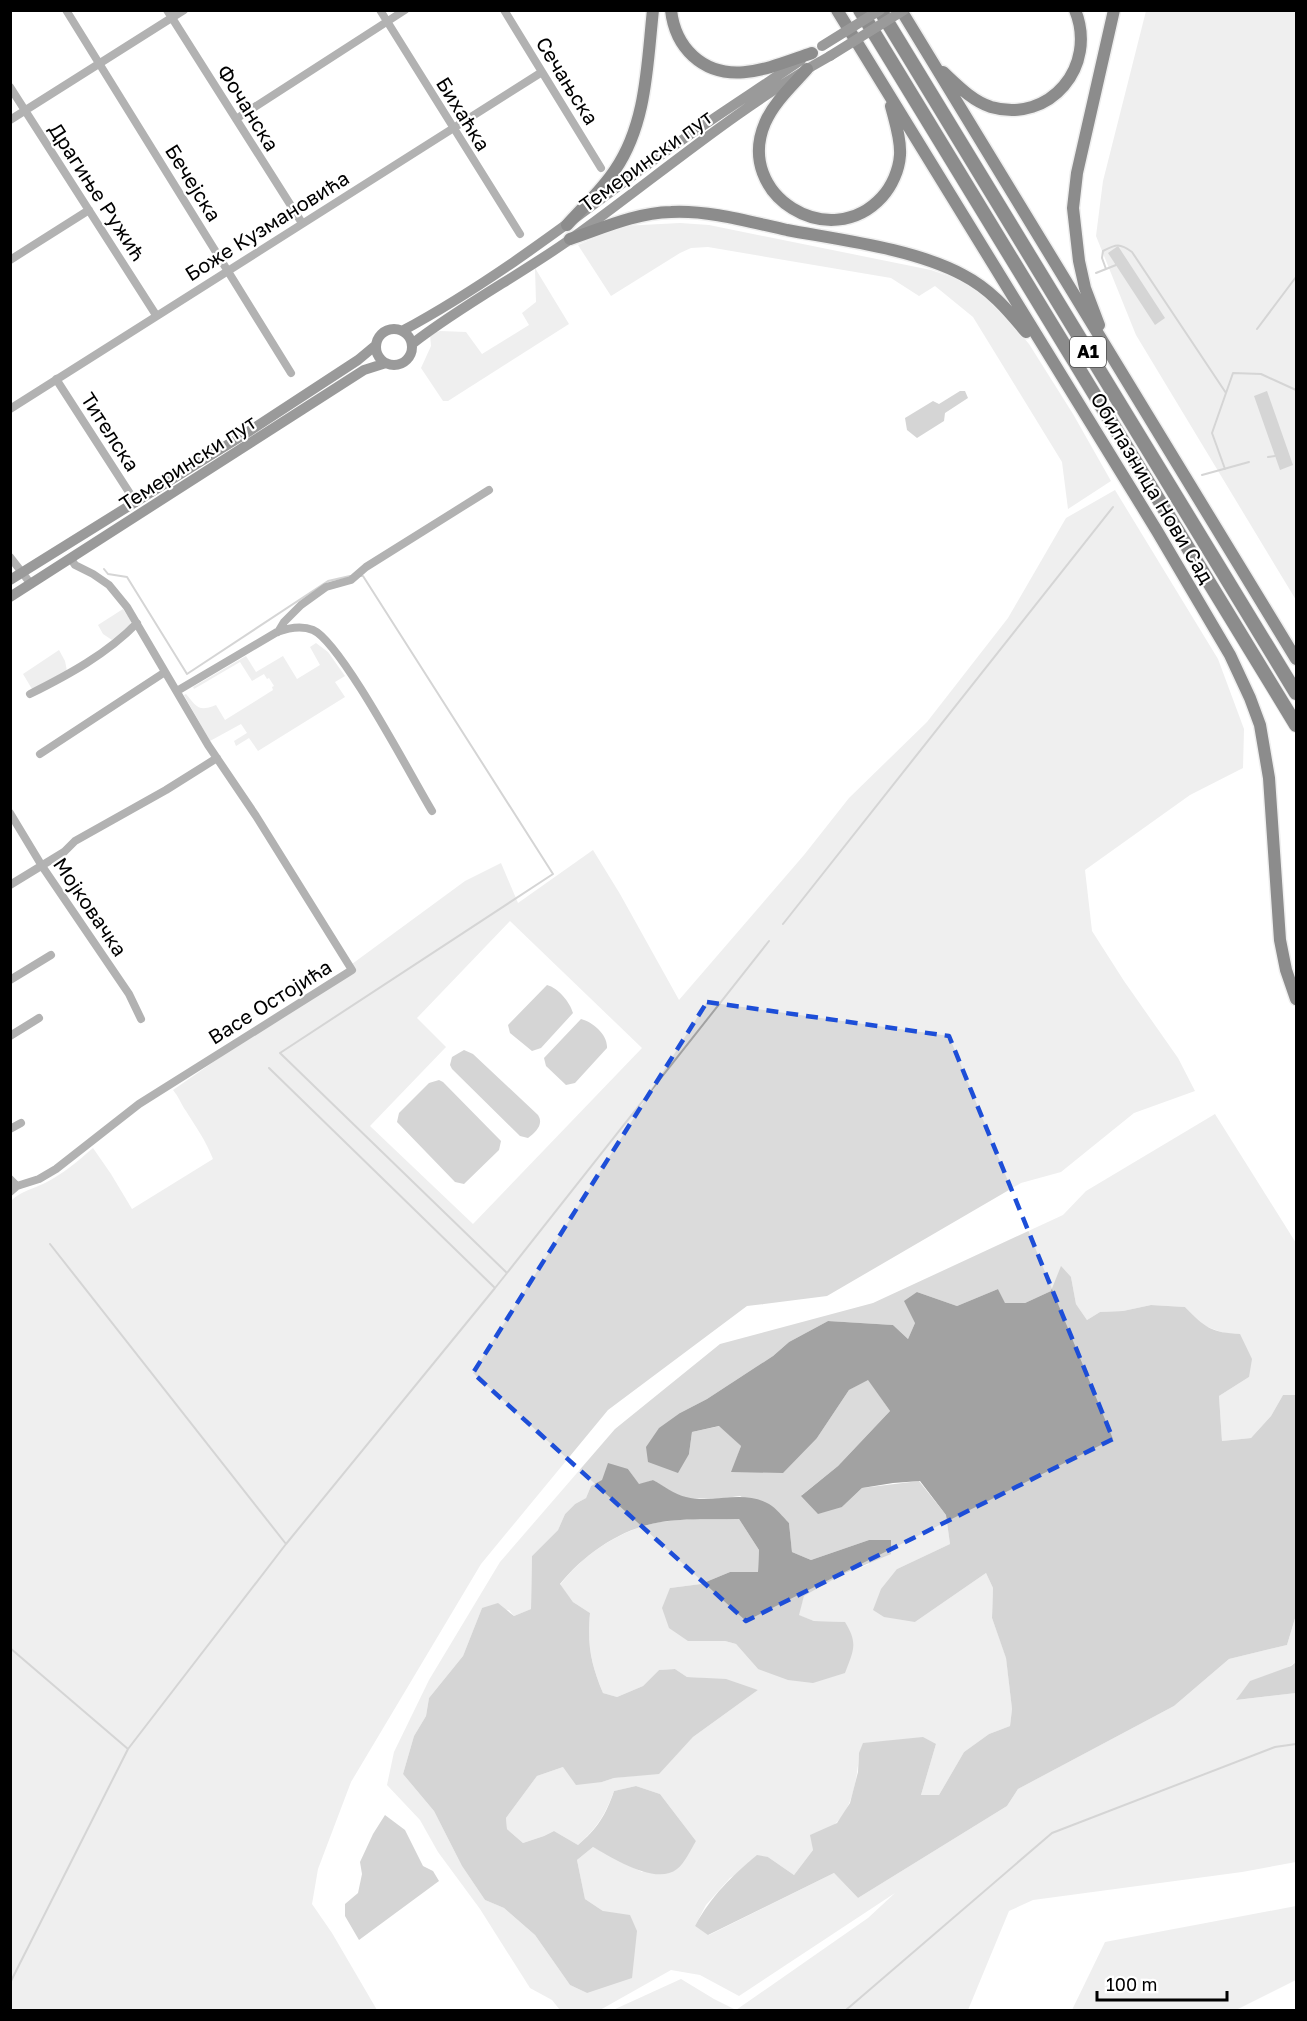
<svg xmlns="http://www.w3.org/2000/svg" width="1307" height="2021" font-family="'Golos Text',sans-serif">
<rect width="100%" height="100%" fill="#fff"/>
<path fill="#dbdbdb" fill-rule="evenodd" d="M1146,11H1296V600L1136,335L1096,236L1103,181Z
M680,223L709,225L931,270L963,281L994,303L1029,344L1073,414L1111,481L1068,509L1062,462L973,317L935,286L919,296L891,278L708,247L691,248L680,253L611,296L578,245L623,226Z
M535,268L569,324L448,401H443L421,368L431,346L430,334L440,331L466,332L482,354L529,325L522,313L536,302Z
M1115,490L1218,659L1244,729L1243,768L1190,795L1085,870L1092,931L1124,981L1178,1058L1195,1091L1134,1113L1061,1172L1021,1183L827,1296L747,1306L608,1410L481,1564L351,1782L318,1869L312,1904L332,1933L377,2010H11V1201C21,1191 33,1189 45,1183C63,1174 78,1161 93,1148L111,1174L132,1209L213,1159C206,1141 196,1127 186,1111C181,1104 179,1097 173,1090L248,1038L336,983L352,964L465,881L501,863L518,903L593,850L620,894L679,1000L804,855L849,798L927,722L1008,618L1066,518ZM510,921L642,1048L473,1224L370,1126L446,1047L417,1018Z
M123,609L131,621L130,625L112,640L103,634L98,625Z
M316,643L328,652L345,676L335,682L345,697L258,751L249,738L236,746L234,741L247,733L241,724L210,741L184,695L186,694C197,707 198,712 216,705L225,720L273,690L272,687L274,686L269,678L267,679L264,674L252,681L240,662L194,689L193,687L246,656L256,672L283,656L297,679L320,665L310,647Z
M59,650L65,661L67,671L32,689L23,674Z
M1215,1114L1296,1243V1395H1283L1271,1416L1251,1438L1222,1441L1219,1396L1249,1377L1224,1333L1202,1325L1185,1307L1151,1305L1123,1311L1100,1312L1087,1320L1076,1304L1071,1277L1051,1291L1025,1303L1005,1304L998,1289L957,1306L917,1292L915,1323L908,1339L893,1325L828,1321L789,1342L773,1356L707,1399L680,1413L689,1454L692,1432L720,1426L741,1446L732,1472L817,1438L849,1390L868,1379L890,1411L838,1466L802,1495L842,1507L862,1488L919,1481L946,1515L950,1544L897,1569L915,1622L986,1573L993,1588L992,1618L1006,1657L1012,1709L1010,1726L989,1734L964,1752L939,1795H921L936,1744L859,1753C858,1773 853,1809 836,1823C830,1829 818,1832 811,1835L813,1850L794,1875L768,1857L730,1878L706,1905L695,1926L709,1935L834,1873L858,1898L1007,1806L1018,1789L1174,1706L1229,1659L1287,1645L1296,1615V1662L1237,1700L1296,1693V1862L1242,1872L1033,1900L1009,1911L968,2010H613L681,1979L714,1999L736,2010L868,1918L895,1893L739,1996L700,1975L671,1970L600,2010H560L552,2000L530,1988L480,1909L438,1852L420,1820L387,1785L394,1752L429,1680L500,1562L615,1429L720,1344L873,1303L1063,1215L1086,1191ZM628,1469L639,1485L653,1480L675,1494L687,1498L716,1499L740,1496L789,1523L792,1552L811,1560L869,1540V1564L843,1574L804,1596L798,1615L814,1621L844,1622L758,1669L736,1644L725,1641L670,1588L701,1584L730,1572H758L759,1550L739,1519C714,1520 686,1518 660,1522C622,1529 583,1554 560,1585L573,1602L590,1613C587,1645 591,1663 603,1693L617,1697L643,1686L659,1670L675,1669L687,1677L703,1678L758,1690L693,1737L659,1773L614,1778L602,1782L563,1767L537,1776L506,1818L507,1829L523,1843L544,1836L554,1831L578,1845C597,1828 605,1815 614,1791L636,1786L660,1794L696,1841L642,1872L593,1847L577,1860L585,1899L603,1911L587,1993L570,1985L535,1935L504,1908L485,1900L462,1866L434,1811L403,1774L414,1736L426,1716L429,1698L463,1656L482,1608L509,1610L514,1616L531,1609L532,1556L558,1530L565,1514L575,1504L586,1498L591,1486Z
M1296,1906V1980L1236,2010H1072L1105,1942Z"/>
<path fill="#a2a2a2" d="M1118,246L1165,318L1155,325L1108,253Z
M960,391H965L968,398L945,413L944,421L917,438L907,430L905,418L933,401L939,404Z
M1267,391L1293,465L1280,470L1254,396Z
M547,985C558,988 570,1002 573,1013L541,1048L532,1051L510,1033L508,1025Z
M581,1019C593,1022 608,1035 607,1048L575,1083L566,1085L546,1066L544,1058Z
M464,1050L473,1054L538,1115C544,1124 536,1132 528,1138L520,1136L452,1069L450,1065L452,1057Z
M439,1080L443,1082L501,1141L499,1150L464,1184L455,1182L397,1122L399,1113L429,1083Z
M1061,1266L1071,1277L1076,1304L1087,1320L1100,1312L1123,1311L1151,1305L1185,1307C1204,1327 1212,1333 1240,1334L1252,1359L1249,1377L1219,1396L1222,1441L1251,1438L1271,1416L1283,1395H1296V1615L1287,1645L1229,1659L1174,1706L1018,1789L1007,1806L858,1898L834,1873L708,1935L695,1926C712,1895 731,1877 757,1855L768,1857L794,1875L813,1850L810,1835L837,1823L850,1803L858,1772L859,1753L863,1743L923,1737L936,1744L921,1795H939L964,1752L989,1734L1010,1726L1012,1709L1006,1658L992,1618L993,1588L986,1573L915,1622L884,1617L873,1610L881,1589L897,1569L950,1544L946,1515L920,1481L893,1483L862,1488L842,1507L818,1514L801,1496L838,1466L890,1411L868,1380L849,1390L817,1438L783,1473L731,1472L741,1446L719,1426L692,1432L689,1454L678,1473L648,1462L646,1447L659,1428L680,1413L707,1399L773,1356L789,1342L828,1321L893,1325L908,1339L915,1323L904,1301L917,1292L957,1306L998,1289L1005,1303H1025L1051,1291Z
M608,1463L628,1469L639,1484L653,1480C664,1486 674,1494 686,1497C714,1504 742,1489 769,1504C776,1508 783,1517 789,1523L792,1552L811,1560L869,1540H891V1554L843,1574L804,1596L799,1615L814,1621L845,1622C858,1643 854,1650 845,1673L813,1683L788,1680L758,1669L736,1644L725,1641H688L669,1628L662,1608L670,1588L701,1584L730,1572H758L759,1550L739,1519C714,1520 686,1518 661,1522C622,1528 584,1554 560,1584L573,1602L590,1613C587,1645 591,1664 603,1693L617,1697L643,1686L659,1670L675,1669L687,1677L726,1679L758,1690L693,1737L659,1774L614,1778L602,1782L576,1785L563,1767L537,1776L506,1818L507,1829L523,1843L544,1836L554,1831L578,1845C597,1829 606,1815 614,1791L636,1786L660,1794L696,1841C691,1849 685,1863 677,1869C656,1886 613,1858 593,1847L577,1860L585,1899L603,1911L630,1915L637,1931L632,1978L587,1993L570,1985L535,1935L504,1908L485,1900L462,1866L434,1811L403,1774L414,1736L426,1716L429,1698L463,1656L482,1608L498,1603L514,1616L531,1609L532,1556L558,1530L565,1514L575,1504L586,1498L591,1486L602,1480Z
M1296,1662V1693L1236,1700L1250,1681L1291,1666Z
M385,1815L405,1830L423,1866L433,1871L439,1881L359,1940L345,1916V1904L358,1893L362,1874L360,1862L373,1834Z"/>
<g fill="none" stroke-linecap="round" stroke-linejoin="round">
<path stroke="#a2a2a2" stroke-width="2" d="M1106,269L1102,258L1103,251C1116,244 1120,243 1132,252L1226,393
M1096,273L1116,265
M1257,329L1296,277
M1268,457L1275,456
M1225,469L1212,433L1233,373L1261,374L1296,390
M1202,475L1249,462
M104,569L108,574L127,577L187,674L328,581L350,576
M359,576H363L553,874L280,1053L507,1273L495,1288
M783,924L1113,507
M50,1244L286,1544
M507,1273L769,941
M10,1648L128,1749
M10,1983L128,1749L286,1544L495,1288L269,1068
M846,2010L1052,1833L1275,1747L1296,1744"/>
<defs>
<path id="primary" d="M671,10C673,28 680,44 693,56C728,88 773,66 812,53
M837,10L1157,531L1230,655L1250,698L1260,725L1269,778L1280,940L1286,970L1296,999
M901,10L1296,659
M807,69C792,86 774,102 765,123C734,195 830,254 882,197C892,186 899,170 900,155C901,139 895,122 891,106
M943,72C957,85 972,101 991,107C1050,124 1098,66 1075,10
M567,225C583,207 602,190 615,170C647,123 647,64 653,10
M570,239C603,228 635,213 671,212C709,210 750,222 787,230C841,240 915,249 963,275C990,289 1007,309 1026,332
M1099,325L1085,288L1079,261L1073,208L1077,173L1114,10"/>
<path id="highway" d="M860,10L1296,725
M880,10L1296,693"/>
</defs>
<use href="#primary" stroke="#dbdbdb" stroke-width="15"/>
<use href="#highway" stroke="#dbdbdb" stroke-width="16"/>
<path stroke="#545454" stroke-width="8" d="M66,10L291,373
M167,10L302,223
M380,10L520,234
M504,10L601,168
M10,87L156,315
M236,119L405,10
M10,120L184,10
M10,260L89,210
M56,379L136,503
M10,409L542,72
M10,557L31,584
M278,632L284,622L301,605L326,587L351,580L366,567L489,490
M177,691L277,632C288,628 301,625 313,630C341,642 412,778 432,811
M30,694C68,675 107,654 137,623
M40,754L165,672
M10,813L42,866L129,994L141,1019
M10,885L64,852L75,841L166,790L217,758
M10,980L51,955
M10,1036L39,1018
M10,1129L21,1123
M10,1179L17,1186
M10,1192L17,1186L39,1179L56,1169L139,1104L352,970L256,816L208,745L127,607L109,585L93,574L75,565L71,559"/>
<path stroke="#212121" stroke-width="10" d="M376 347a18 18 0 1 1 36 0a18 18 0 1 1-36 0Z
M402,331C493,282 575,218 658,157C705,123 754,92 801,60
M412,344C462,305 520,275 572,238C657,177 738,107 830,56
M10,580L248,432L358,360L376,345
M10,597L364,370L386,363"/>
<use href="#primary" stroke="#000" stroke-width="12"/>
<use href="#highway" stroke="#000" stroke-width="14"/>
<path stroke="#212121" stroke-width="10" d="M822,46L880,10
M830,56L904,10"/>
</g>
<path d="M0 0H1307V2021H0ZM707,1002L949,1036L1113,1439L746,1621L473,1373Z" fill="#fff" fill-opacity=".55" fill-rule="evenodd"/>
<path fill="none" stroke="#1d4ed8" stroke-width="4.5" stroke-dasharray="12 8" stroke-linejoin="round" d="M707,1002L949,1036L1113,1439L746,1621L473,1373Z"/>
<g text-anchor="middle" stroke-width="4.5" stroke-linejoin="round" paint-order="stroke">
<rect fill="#fff" stroke="#4c4c4c" stroke-width="1.5" x="1070" y="337" width="36" height="30" rx="4.5"/>
<g font-size="18" font-weight="bold" fill="#000">
<text x="1088" y="358">A1</text>
</g>
<g font-size="20" fill="#000" stroke="#fff">
<text transform="translate(567 81) rotate(58)" y="7">Сечањска</text>
<text transform="translate(248 108) rotate(58)" y="7">Фочанска</text>
<text transform="translate(463 114) rotate(58)" y="7">Бихаћка</text>
<text transform="translate(646 161) rotate(-36)" y="7">Темерински пут</text>
<text transform="translate(193 183) rotate(58)" y="7">Бечејска</text>
<text transform="translate(97 192) rotate(57)" y="7">Драгиње Ружић</text>
<text transform="translate(267 226) rotate(-32)" y="7">Боже Кузмановића</text>
<text transform="translate(110 432) rotate(57)" y="7">Тителска</text>
<text transform="translate(188 463) rotate(-33)" y="7">Темерински пут</text>
<text transform="translate(1152 488) rotate(59)" y="7">Обилазница Нови Сад</text>
<text transform="translate(90 907) rotate(56)" y="7">Мојковачка</text>
<text transform="translate(270 1002) rotate(-32)" y="7">Васе Остојића</text>
</g>
</g>
<rect width="1307" height="2021" fill="none" stroke="#000000" stroke-width="24"/>
<path d="M1097 1991v9h130v-9" fill="none" stroke="#000000" stroke-width="3"/>
<text x="1106" y="1991" font-size="18" fill="#000000" stroke="#ffffff" stroke-width="4.5" paint-order="stroke">100 m</text>
</svg>
